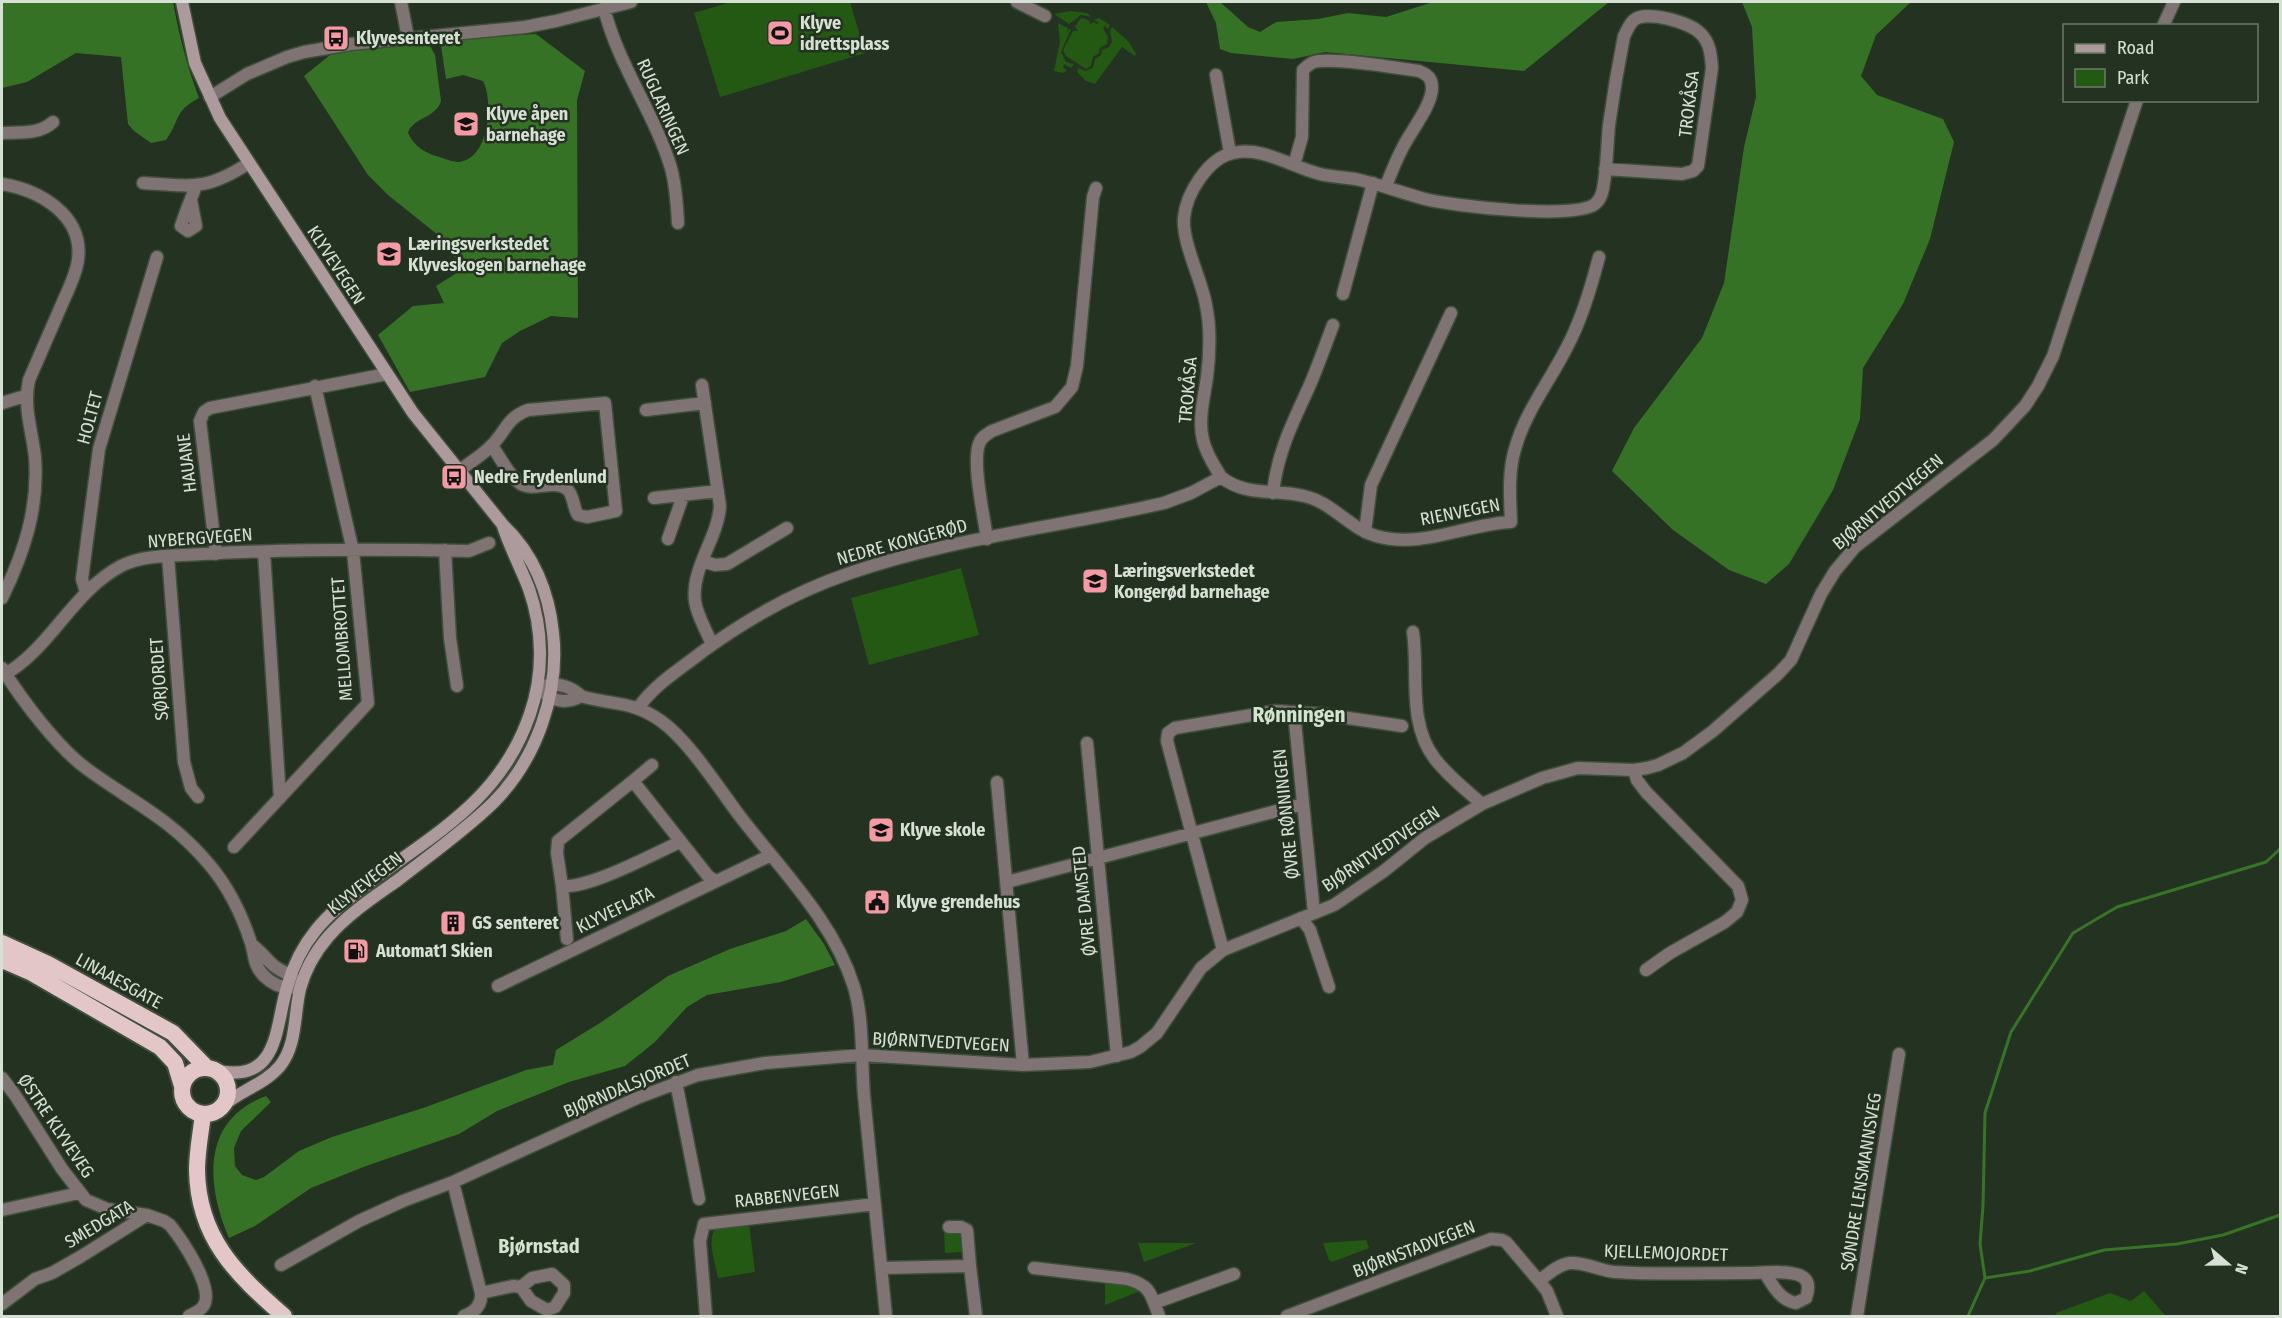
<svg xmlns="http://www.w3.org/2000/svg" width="2282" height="1318" font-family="'Fira Sans Condensed',sans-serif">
<rect width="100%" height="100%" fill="#243221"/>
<path fill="#235912" d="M731,2H850L865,53L720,97L694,13Z
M1070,11L1087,13L1092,17L1081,15L1069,24L1054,14Z
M1083,18L1090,21L1089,23L1091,24L1093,22L1097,24L1098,22L1094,20L1099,18L1110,25L1108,29L1105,26L1103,28L1108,37L1107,44L1100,48L1099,53L1093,57L1091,66L1086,69L1066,56L1063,50L1073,31H1078L1075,27L1080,19Z
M1058,23L1068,28L1067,32L1069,29H1071L1061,52L1066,62L1074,64L1071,68L1064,64L1063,68L1067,70L1063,73L1054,71L1060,41Z
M1112,27L1129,42L1136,54L1135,56L1122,47L1095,84L1086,81L1077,72L1079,68L1085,71L1093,68L1095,59L1101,55L1102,50L1109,47L1112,42L1110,31Z
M961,568L979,635L869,665L851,598Z
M749,1223L755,1272L718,1278C716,1266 704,1233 719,1227C727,1223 740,1224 749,1223Z
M962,1231L964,1252L945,1253L944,1232Z
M1366,1240L1369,1248L1332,1262L1329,1260L1323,1243Z
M1138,1243H1196L1144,1262Z
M1108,1281H1121L1143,1290L1105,1305V1283Z
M2144,1291L2166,1316H2055L2056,1313L2110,1293L2131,1301Z"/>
<path fill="#367225" d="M2,2H173C179,35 187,66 199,98C173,112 181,119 166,140L151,143L134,131L128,124L121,57L76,53L27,82L2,88Z
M1206,2H1220L1248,27L1260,32L1276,22L1318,19L1348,13L1386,17L1433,2H1609L1524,71L1325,52L1293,59L1231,53L1220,49L1216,23Z
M1742,2H1911L1876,35L1861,76L1877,95L1943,119L1954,142L1930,239L1903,304L1863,368L1860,419L1833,490L1789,564L1766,584L1729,570L1673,530L1612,471L1634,428L1702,338L1724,283L1744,147L1756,97L1752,27Z
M536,34L585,71L577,100L578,318L551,316L520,331L502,343L485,377L410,392L378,335L413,306L444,303L436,286L463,269L443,239L388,195L368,175L304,76L335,51L427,40L435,55L441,101C436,118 412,118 408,133C414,146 424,152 436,156C443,158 452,162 459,162C489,159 494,102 483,81L463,75L446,79L441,46L445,40Z
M806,919L824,944L835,965L781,982L707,995L687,1007L655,1042L625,1066L569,1082L497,1111L459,1134L366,1166L311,1188L255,1226L229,1238C206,1185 201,1120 266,1096L271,1102L241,1131L234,1148L235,1166L242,1175L256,1180L264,1177L299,1151L332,1137L426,1107L526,1070L553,1065L556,1050L600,1023L668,976L730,949L786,931Z"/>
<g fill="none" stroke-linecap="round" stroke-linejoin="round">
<path stroke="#387427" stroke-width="3" d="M1985,1278L2030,1271L2104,1250L2177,1244L2223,1235L2280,1215
M1968,1316L1985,1278L1980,1244L1983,1206L1985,1113L2011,1032L2073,933L2117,907L2266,862L2280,849"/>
<defs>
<path id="minor" d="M401,2L408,38
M1017,2L1045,16
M604,8C618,65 654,112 671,168C676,186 677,204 678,223
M2163,26L2174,2
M1216,75L1230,153
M210,97L247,74L287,57L304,52L351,44L525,27L556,21L631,2
M2,133C19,132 39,135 53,122
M1294,165L1302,137L1303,70C1306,67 1309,64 1314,62C1335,57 1396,68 1419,71C1428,75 1432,78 1432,88C1432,105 1411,131 1403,147C1396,160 1391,173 1386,186
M143,183C192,186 206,191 249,163
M2,184C39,190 84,215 78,260C76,275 68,290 62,304C51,329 40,355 29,380C23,407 32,430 35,457C39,508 24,553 2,598
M191,200L196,226L188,231L181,226C185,213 191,199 196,186
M1343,294L1373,183
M702,385L720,506C718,538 691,568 695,601C697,616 707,631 712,645
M2,403L25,396
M646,410L705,403
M459,471C469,463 481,456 490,447C506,432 506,418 528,410L605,403L616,511L587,517L578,515C573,508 574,495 567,489C553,479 534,492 521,484C509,476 500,457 492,446
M1221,477C1246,497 1275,489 1304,496C1332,502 1349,528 1376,536C1422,549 1466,524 1511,522C1510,498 1508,472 1515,449C1525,412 1550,381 1567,347C1582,319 1591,288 1599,257
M1273,493C1277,453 1293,422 1309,387C1318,366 1325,346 1333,325
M654,498L718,491
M1365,532L1371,485L1451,313
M668,539L683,496
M987,539C984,516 972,464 979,444C981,437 986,435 992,431L1055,407L1072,387L1077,366L1093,197L1096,188
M445,550L450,638L457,686
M264,552L280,798
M216,554L200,421L204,412L210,408L387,374
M168,556L184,762L191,788L198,797
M703,561L715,565L727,564L787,528
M86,592L82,579L99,449L157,257
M1413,632C1419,673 1407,723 1435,759C1448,776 1466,790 1482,804
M2,668C21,699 58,748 87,769C132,802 170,818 208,863C227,885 242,915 251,943C255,955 253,965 264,976C273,985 284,989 296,987
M2,676C50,650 72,592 121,566C144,554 176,556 202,554C290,549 381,549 469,551L489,543
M538,687C551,684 561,683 573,690C577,692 580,696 584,697C614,705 633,701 661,721C688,740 718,787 739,815C780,869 833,920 854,987C864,1021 861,1061 864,1095C871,1169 879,1243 886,1316
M542,691C553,702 567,704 581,696
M638,708C655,684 679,670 702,652C747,619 797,591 850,573C951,538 1060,527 1164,503L1191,493L1221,477C1214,465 1206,454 1203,440C1198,420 1204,398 1207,377C1210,353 1211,329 1206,305C1202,280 1182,243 1184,218C1186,194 1208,158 1233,153C1262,146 1292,167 1320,174C1331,177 1344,177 1355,179C1379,184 1402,193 1425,199C1452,206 1576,220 1595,204C1600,200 1602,194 1603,189C1607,168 1607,146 1609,125C1613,96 1618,66 1624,36C1627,31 1629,24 1634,20C1646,10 1689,22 1700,33C1710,42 1711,55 1712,68L1698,166L1693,171L1682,174L1605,169
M1294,712L1314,913
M1087,743L1117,1056
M1634,770L1637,780L1646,792L1738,886L1742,900L1737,912L1725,922L1670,953L1646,970
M633,781L652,765
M997,782L1023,1065
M680,842C653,854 589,889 562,886L557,853L558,841L633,781L708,876L715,881
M234,847L368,703L353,551L315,386
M1007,882L1303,804
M562,886L567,939
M1301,918L1310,930L1329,987
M252,945C261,951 265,958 273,965C281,972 290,973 297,982
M1223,950L1167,741L1168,733L1175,728L1276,711L1321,714L1402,726
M498,986L771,855
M2,1078L15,1095L62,1169L86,1200L107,1209L147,1215
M676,1082L699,1199
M453,1182L481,1293C482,1305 475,1312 464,1316
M2,1210L79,1193
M949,1227H961L967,1230L970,1266
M281,1265L359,1221L403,1201L453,1182L637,1098L698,1075L765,1063L861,1055L1023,1065L1090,1062L1131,1052L1140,1047L1157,1033L1201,968L1223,950L1334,905L1384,871L1425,838L1482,804L1542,778L1578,768L1634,770L1647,768L1658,765L1683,753L1713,731L1778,674L1791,660L1821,594L1835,571L1855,547L1993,440L2025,406L2038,386L2053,356L2137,100
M881,1268L970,1266L976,1316
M1034,1268L1127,1279C1151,1285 1151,1295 1159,1316
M481,1293L513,1286L521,1287L531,1301L547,1310L555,1307L564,1293V1285L552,1274L532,1278L521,1287
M1154,1303L1234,1274
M2,1304L35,1279L52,1273L80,1257L147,1215L164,1221L170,1225C182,1240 214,1287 204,1305C201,1311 194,1313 189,1316
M706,1316L700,1241L704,1224L875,1204
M1287,1316L1491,1239L1502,1240L1506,1242L1539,1281
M1557,1316L1547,1291L1539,1281C1548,1274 1559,1264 1570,1263C1585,1262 1601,1271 1615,1272C1659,1275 1704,1273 1749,1273C1764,1273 1785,1270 1799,1275C1810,1279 1809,1289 1806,1298L1796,1303C1780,1300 1773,1286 1765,1273
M1857,1316L1899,1054"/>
<path id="secondary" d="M182,2L195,63L220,118L413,413L503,525C533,553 549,592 553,633C560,693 536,760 493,803C464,831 430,855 398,880C374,897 348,914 328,937C316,951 305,970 300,989C294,1014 297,1045 280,1066C265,1084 241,1090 224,1105
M218,1071C279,1083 275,1028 287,987C293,966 302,947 316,930C331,911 351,897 370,882C437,832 501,799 530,714C544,674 543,629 529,589C521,568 510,548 503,526"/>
<path id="trunk" d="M2,943L48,964L173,1033L206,1067
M2,960L32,973L160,1047L175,1063L182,1086
M182 1091a23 23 0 1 1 46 0a23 23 0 1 1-46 0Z
M203,1114C201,1132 197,1151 197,1170C198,1238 236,1274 284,1316"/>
</defs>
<use href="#minor" stroke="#414e3e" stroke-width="15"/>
<use href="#secondary" stroke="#414e3e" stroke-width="15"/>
<use href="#trunk" stroke="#414e3e" stroke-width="20"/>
<use href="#minor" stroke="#7f7374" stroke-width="12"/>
<use href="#secondary" stroke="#ad9a9c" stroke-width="12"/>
<use href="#trunk" stroke="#e2c6c8" stroke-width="16"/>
</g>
<defs>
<symbol id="stadium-square" viewBox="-11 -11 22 22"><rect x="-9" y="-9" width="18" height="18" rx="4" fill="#f49aa5" stroke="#243221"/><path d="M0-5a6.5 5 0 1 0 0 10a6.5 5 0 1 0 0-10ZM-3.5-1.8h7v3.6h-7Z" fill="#111"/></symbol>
<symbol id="bus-square" viewBox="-11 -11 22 22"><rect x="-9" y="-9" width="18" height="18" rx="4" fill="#f49aa5" stroke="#243221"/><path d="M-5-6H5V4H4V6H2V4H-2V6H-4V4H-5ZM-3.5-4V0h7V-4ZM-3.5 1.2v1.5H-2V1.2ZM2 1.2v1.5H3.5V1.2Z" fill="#111"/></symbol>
<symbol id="school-square" viewBox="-11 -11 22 22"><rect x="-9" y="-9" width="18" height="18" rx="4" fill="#f49aa5" stroke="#243221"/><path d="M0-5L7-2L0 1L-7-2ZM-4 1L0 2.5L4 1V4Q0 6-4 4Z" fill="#111"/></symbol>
<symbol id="civic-square" viewBox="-11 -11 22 22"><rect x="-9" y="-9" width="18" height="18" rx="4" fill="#f49aa5" stroke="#243221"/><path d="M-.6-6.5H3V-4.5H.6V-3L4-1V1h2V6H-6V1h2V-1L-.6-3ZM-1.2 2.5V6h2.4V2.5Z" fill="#111"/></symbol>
<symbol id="building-square" viewBox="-11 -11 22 22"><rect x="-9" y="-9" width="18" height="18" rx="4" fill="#f49aa5" stroke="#243221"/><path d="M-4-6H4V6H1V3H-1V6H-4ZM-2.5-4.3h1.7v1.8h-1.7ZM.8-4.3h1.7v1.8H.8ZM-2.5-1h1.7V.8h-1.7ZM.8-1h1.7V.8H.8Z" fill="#111"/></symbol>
<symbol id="fuel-square" viewBox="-11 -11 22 22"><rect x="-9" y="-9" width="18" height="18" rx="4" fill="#f49aa5" stroke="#243221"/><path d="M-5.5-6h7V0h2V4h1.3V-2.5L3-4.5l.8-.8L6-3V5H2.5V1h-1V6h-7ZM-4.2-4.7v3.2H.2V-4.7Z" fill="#111"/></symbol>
</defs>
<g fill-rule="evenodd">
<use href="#stadium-square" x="765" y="18" width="30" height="30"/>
<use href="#bus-square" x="321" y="23" width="30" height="30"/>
<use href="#school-square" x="451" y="109" width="30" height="30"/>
<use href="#school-square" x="374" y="239" width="30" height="30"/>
<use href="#bus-square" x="439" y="462" width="30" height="30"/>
<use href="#school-square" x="1080" y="566" width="30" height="30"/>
<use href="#school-square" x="866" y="815" width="30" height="30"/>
<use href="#civic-square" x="862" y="887" width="30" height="30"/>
<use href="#building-square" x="438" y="908" width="30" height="30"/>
<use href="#fuel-square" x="341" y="936" width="30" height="30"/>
</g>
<g text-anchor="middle" stroke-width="5" stroke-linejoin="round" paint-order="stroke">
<g font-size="18" font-weight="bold" fill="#d7e0d5" stroke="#243221" text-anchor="start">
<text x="800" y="29">Klyve<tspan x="800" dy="21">idrettsplass</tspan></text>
<text x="356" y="44">Klyvesenteret</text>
<text x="486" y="120">Klyve åpen<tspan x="486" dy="21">barnehage</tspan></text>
<text x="408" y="250">Læringsverkstedet<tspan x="408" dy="21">Klyveskogen barnehage</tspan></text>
<text x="474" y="483">Nedre Frydenlund</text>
<text x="1114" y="577">Læringsverkstedet<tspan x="1114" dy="21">Kongerød barnehage</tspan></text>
<text x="900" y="836">Klyve skole</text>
<text x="896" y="908">Klyve grendehus</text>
<text x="472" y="929">GS senteret</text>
<text x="376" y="957">Automat1 Skien</text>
</g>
<g font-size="18" fill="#d7e0d5" stroke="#243221">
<text transform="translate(1689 104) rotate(-83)" y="6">TROKÅSA</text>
<text transform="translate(663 107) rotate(66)" y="6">RUGLARINGEN</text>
<text transform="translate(336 265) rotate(57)" y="6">KLYVEVEGEN</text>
<text transform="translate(1188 390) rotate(-85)" y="6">TROKÅSA</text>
<text transform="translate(90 418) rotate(-75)" y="6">HOLTET</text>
<text transform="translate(187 463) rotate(-97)" y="6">HAUANE</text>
<text transform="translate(1888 502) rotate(-40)" y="6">BJØRNTVEDTVEGEN</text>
<text transform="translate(1460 512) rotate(-11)" y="6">RIENVEGEN</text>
<text transform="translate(200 538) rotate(-4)" y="6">NYBERGVEGEN</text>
<text transform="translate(902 542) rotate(-15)" y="6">NEDRE KONGERØD</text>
<text transform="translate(342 639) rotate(-94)" y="6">MELLOMBROTTET</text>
<text transform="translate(159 679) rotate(-94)" y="6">SØRJORDET</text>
<text transform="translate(1286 814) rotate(-96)" y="6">ØVRE RØNNINGEN</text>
<text transform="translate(1381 849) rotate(-34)" y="6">BJØRNTVEDTVEGEN</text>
<text transform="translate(365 883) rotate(-38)" y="6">KLYVEVEGEN</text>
<text transform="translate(1084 901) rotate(-96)" y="6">ØVRE DAMSTED</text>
<text transform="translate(615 910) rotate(-26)" y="6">KLYVEFLATA</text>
<text transform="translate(119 981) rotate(29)" y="6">LINAAESGATE</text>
<text transform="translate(941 1042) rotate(3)" y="6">BJØRNTVEDTVEGEN</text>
<text transform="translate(627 1086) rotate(-23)" y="6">BJØRNDALSJORDET</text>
<text transform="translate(56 1126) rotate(56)" y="6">ØSTRE KLYVEVEG</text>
<text transform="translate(1861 1182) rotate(-81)" y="6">SØNDRE LENSMANNSVEG</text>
<text transform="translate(787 1196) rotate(-6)" y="6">RABBENVEGEN</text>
<text transform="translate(99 1224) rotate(-31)" y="6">SMEDGATA</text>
<text transform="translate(1414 1249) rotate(-21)" y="6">BJØRNSTADVEGEN</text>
<text transform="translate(1666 1253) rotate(2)" y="6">KJELLEMOJORDET</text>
</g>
<g font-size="20" font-weight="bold" fill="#d2e3ce" stroke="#243221">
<text x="539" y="1253">Bjørnstad</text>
</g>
<g font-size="21" font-weight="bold" fill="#d2e3ce" stroke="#243221">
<text x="1299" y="722">Rønningen</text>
</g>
</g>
<rect width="2282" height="1318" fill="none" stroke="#d7e0d5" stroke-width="6"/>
<rect x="2063" y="24" width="195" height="78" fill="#243221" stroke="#6c7869" stroke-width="1.5"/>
<rect x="2075" y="44" width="30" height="9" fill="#ad9a9c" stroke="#6c7869" stroke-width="1.5"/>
<text x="2117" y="54" font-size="18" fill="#d7e0d5">Road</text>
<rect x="2075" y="69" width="30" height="18" fill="#235912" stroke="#6c7869" stroke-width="1.5"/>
<text x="2117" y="84" font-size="18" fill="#d7e0d5">Park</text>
<g transform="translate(2228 1264) rotate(110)" stroke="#243221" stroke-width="4.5" paint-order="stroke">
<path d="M0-4.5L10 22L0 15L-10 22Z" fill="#d7e0d5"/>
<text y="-9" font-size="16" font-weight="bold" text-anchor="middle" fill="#d7e0d5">N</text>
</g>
</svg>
